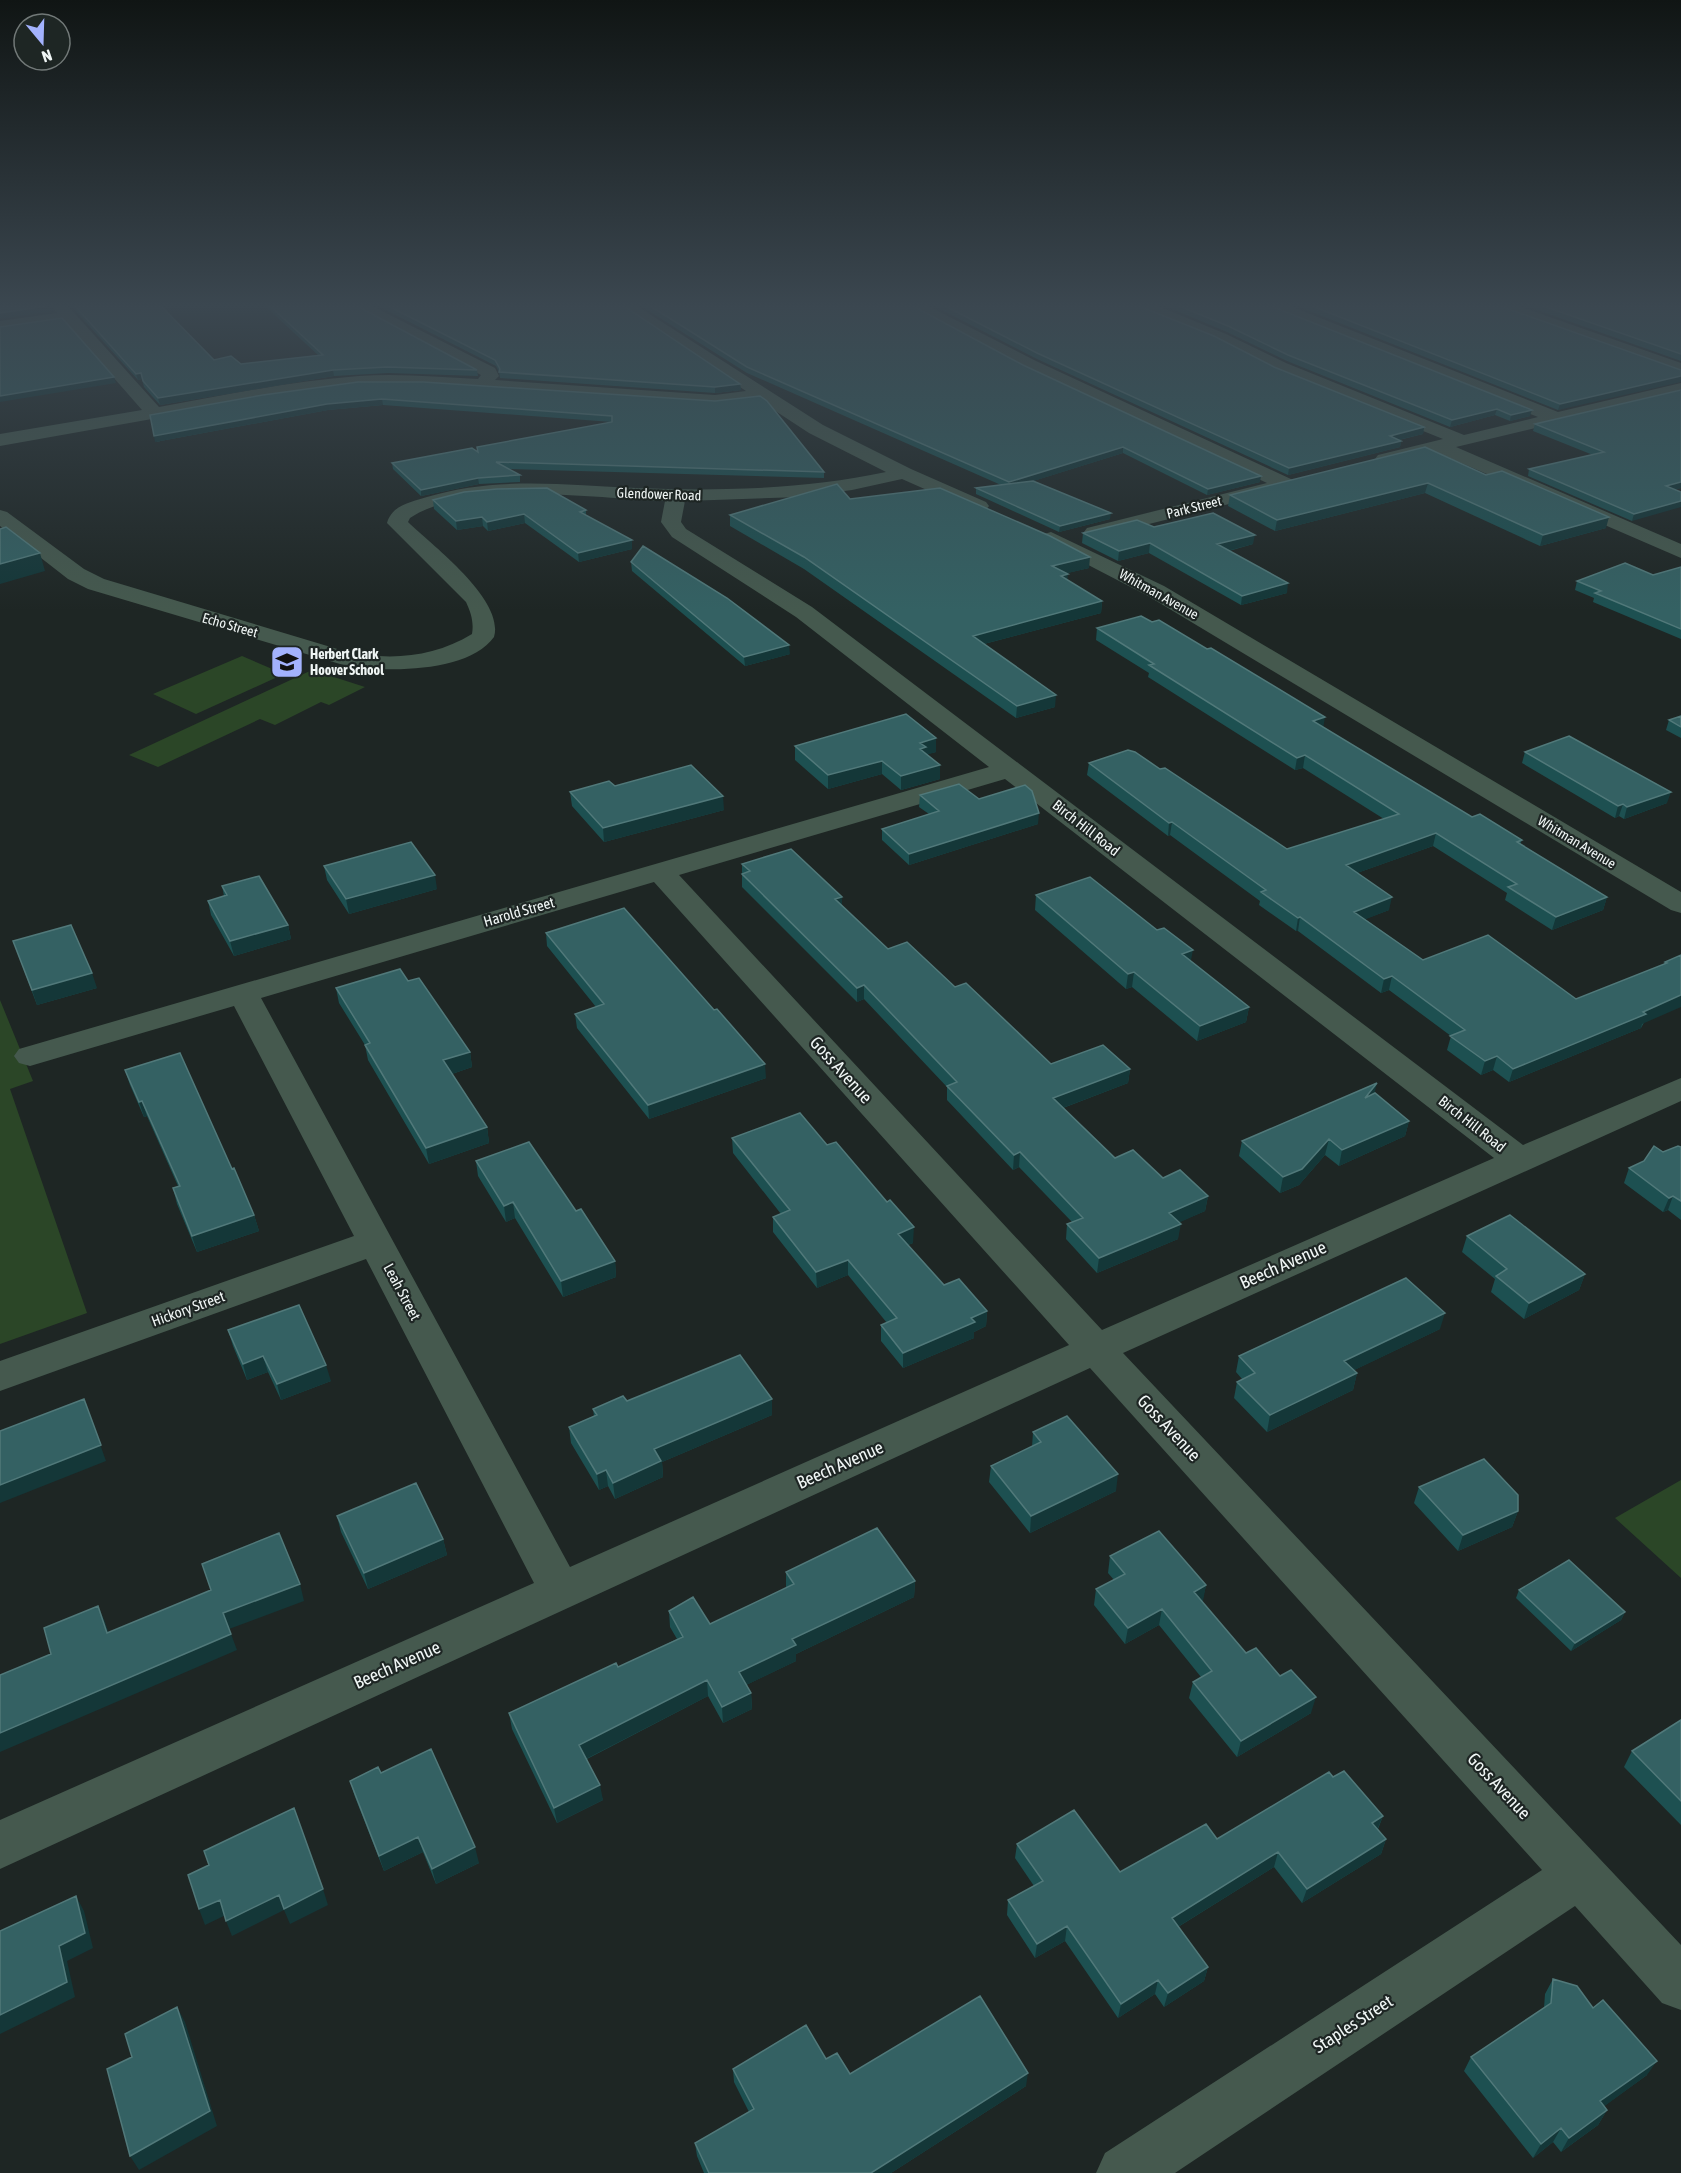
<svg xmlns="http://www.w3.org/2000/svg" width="1681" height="2173" font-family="'Asap Condensed',sans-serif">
<rect width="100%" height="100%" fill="#1e2624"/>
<path fill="#2b4627" d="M242,656L284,674L196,714L153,694Z
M312,670L365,687L329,705L321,702L275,725L260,719L158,767L129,755Z
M0,1000L33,1081L10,1089L87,1313L0,1344Z
M1681,1480V1578L1615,1518Z"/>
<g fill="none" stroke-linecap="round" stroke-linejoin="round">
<path fill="#45594e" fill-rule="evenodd" d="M51,306H68L159,407C225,395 292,381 359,376C398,373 438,377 478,379L481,375L351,306H372L495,368L499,376L495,380L715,395L746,391L618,306H637L823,425L911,469L986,502L989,506L986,510H972L902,479L852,490L800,497L685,501L681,522L686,529L812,607L1523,1145L1681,1078V1101L1123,1353L1681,1945V2010L1662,2003L1575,1906L1175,2173H1096L1105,2153L1542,1870L1090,1368L0,1869V1820L534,1583L366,1259L0,1391V1361L354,1236L234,1006L30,1066L19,1063L14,1056L19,1049L989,767L796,617L672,537L661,522L665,501C597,499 468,479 410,518L408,522C433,546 505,600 494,637C468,674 379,673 340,664L88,589L68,579L0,526V510L7,512L84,569L104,579L344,651C388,661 433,658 472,634C474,622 471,613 466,602L387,523C392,505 411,502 427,497C496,476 565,485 636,488C666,489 697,490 727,489C781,488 834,483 886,472L809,433L760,401L715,405L424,386H359L264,399L0,446V434L142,410L64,321L0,331V321L57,313ZM1005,779L1494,1158L1102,1330L679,875ZM654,882L1069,1345L570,1567L261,998Z
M907,306H928L1036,361L1293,480L1296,484L1293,488L1101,536L1094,538L1087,536L1084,532L1087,528L1267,483L1024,369Z
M1135,306H1158L1226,334L1286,363L1464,435L1538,417L1269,309L1267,306H1290L1558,412L1681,383V393L1456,447L1681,544V558L1436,452L1385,465L1378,463L1375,459L1378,455L1443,439L1274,371L1214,340L1137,309Z
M1494,306H1518L1681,363V374L1496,309Z
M1051,532L1164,586L1681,892V913L1671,910L1148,596L1044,542L1041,538L1044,534Z"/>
</g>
<path fill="#1d5051" d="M71,306H161L214,360L241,364L318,355L265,306H357L477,370L478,376L388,373L334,376L160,405L144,387L142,379L138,380Z
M378,306H624L740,384L741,390L715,393L500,378L499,372L496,366Z
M641,306H913L1023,365L1260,482L1207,495L1123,453L1033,481L1110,519L1059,532L976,494V488L1001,485L747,373Z
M934,306H1139L1274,367L1424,427L1423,434L1399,440L1401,441L1400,447L1288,475L1037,359Z
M1165,306H1271L1530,416L1510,421L1495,415L1450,427L1287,361L1227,332Z
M1297,306H1500L1681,370L1558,410Z
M1526,306H1681V361Z
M1681,390V488L1675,489L1632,521L1528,476L1529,469L1593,455L1533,431L1535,424Z
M263,395L715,401L824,472V478L508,469L520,475V482L479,484L421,496L393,469L392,463L478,452L612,422L383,405L328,410L155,442Z
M1486,475L1606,528L1540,546L1425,493L1275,531L1228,506L1230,495Z
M850,499L1089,568L1067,573V580L1102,601L1101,613L984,644L1055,707L1016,718L804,569L730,526V515Z
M433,500L586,510V515L632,549L579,562L525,523L488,531L483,526L457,530L434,509Z
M1154,527L1253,544L1229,551L1287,593L1241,605L1149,553L1118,561L1082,543L1083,533Z
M631,562L790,654L745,666L632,571Z
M1681,567V639L1593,602L1594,598L1575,590L1577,581L1653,575Z
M1097,628L1323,727L1472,817L1522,840L1520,844L1607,897L1603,910L1552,930L1505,900L1507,893L1433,846L1357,873L1389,910L1365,919L1423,960L1576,999L1664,964L1665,962L1681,955L1641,1028L1509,1082L1493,1070L1481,1075L1447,1050L1451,1036L1389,990L1381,993L1298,931H1296L1259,905L1260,901L1170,835L1168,836L1087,775L1089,763L1160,769L1287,849L1384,819L1303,768L1295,770L1148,677L1149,673L1096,640Z
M1681,716V738L1666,730L1669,720Z
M795,746L936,752L927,754L940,765V779L901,790L882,774L828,789L795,760Z
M1525,752L1667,803L1624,819L1619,816L1615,818L1522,763Z
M615,786L724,810L604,842L572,806L570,792Z
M920,795L979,799L1038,824L909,865L882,840V829L929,814L919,807Z
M742,864L842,906L888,949L955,987L1051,1064L1130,1069L1128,1083L1063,1108L1115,1158L1208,1196L1205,1211L1179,1222L1178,1239L1097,1273L1066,1239L1067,1224L1072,1222L1019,1167L1013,1170L947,1100V1087L864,999L857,1002L742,887Z
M324,866L437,889L349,914L327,880Z
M222,886L288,925L291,939L234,956L211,915L208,901L224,896Z
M1036,895L1191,961L1249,1007L1246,1022L1197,1041L1132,987L1126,989L1035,910Z
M546,933L714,1010L766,1078L649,1119L577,1028L575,1014L596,1007L547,946Z
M13,941L97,988L37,1005Z
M336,988L470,1052L472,1067L452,1074L487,1127L489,1143L429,1164L368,1060L365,1045L339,1003Z
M125,1070L232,1169L254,1215L259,1231L197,1252L177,1204L173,1188L178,1186L147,1116L144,1117L130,1085Z
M1375,1094L1409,1121L1405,1136L1339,1166L1325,1155L1299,1185L1280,1193L1239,1156L1242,1141Z
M732,1138L827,1145L913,1243L908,1245L944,1285L987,1311L986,1326L974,1332V1338L903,1368L881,1341V1325L887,1323L848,1275L817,1288L773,1232V1217L781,1214L733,1153Z
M1681,1147V1220L1668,1210L1663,1212L1624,1183L1629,1168L1663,1152Z
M476,1161L576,1211L615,1261L616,1277L563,1297L515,1218L506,1222L478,1176Z
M1467,1236L1585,1274L1579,1290L1524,1319L1491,1292L1495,1279L1462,1252Z
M1440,1329L1354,1370L1357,1373L1353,1390L1267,1432L1234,1398L1237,1382L1242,1379L1236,1372L1239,1356Z
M228,1330L331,1381L281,1400L268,1372L247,1380L233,1346Z
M627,1401L772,1415L662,1462L663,1477L615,1499L608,1486L599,1490L571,1443L569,1427L594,1416L593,1409Z
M1033,1432L1116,1491L1030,1533L989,1482L991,1466L1032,1447Z
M1419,1487L1518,1511L1512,1527L1458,1551L1414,1503Z
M337,1516L443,1539L447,1555L368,1589L341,1532Z
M1110,1556L1206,1585L1202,1602L1246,1653L1311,1713L1237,1757L1189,1698L1193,1682L1201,1677L1159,1625L1125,1644L1094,1605L1096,1589L1114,1580L1108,1573Z
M786,1572L915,1581L914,1597L796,1654V1661L746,1685L751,1693L752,1709L723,1723L708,1696L587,1759L603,1800L557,1823L512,1729L509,1713L618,1667L677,1639L670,1627L669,1611L710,1624L786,1588Z
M1519,1590L1625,1612L1621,1620L1571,1651L1516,1598Z
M1681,1720V1825L1624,1767L1632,1751Z
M381,1773L479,1863L436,1884L423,1852L384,1871L355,1797L350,1781Z
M1333,1777L1383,1816L1378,1829L1386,1839L1381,1854L1302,1903L1274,1867L1178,1927L1208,1967L1204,1981L1164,2007L1155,1994L1118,2018L1065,1941L1035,1958L1007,1915L1008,1900L1034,1886L1015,1858L1017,1844L1120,1872L1217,1839Z
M1553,1979L1593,2008L1647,2075L1604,2106L1607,2110L1598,2125L1561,2152L1553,2142L1533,2158L1464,2071L1471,2057L1544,2008L1545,1994Z
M826,2059L850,2074L1026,2086L891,2173H704L697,2156L695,2143L749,2112L734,2082L733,2069Z"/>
<path fill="#143738" d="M47,306H51L53,311L0,319V313Z
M333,370L334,376L160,405L158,398Z
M141,373L142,379L138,380L136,374Z
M1681,376V382L1558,410L1560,404Z
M114,377L116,383L0,402V396Z
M740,384L741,390L715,393V387Z
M382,399L383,405L328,410L155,442L154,436L327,404Z
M1497,409L1495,415L1450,427L1452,420Z
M1532,410L1530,416L1510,421L1511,415Z
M1424,427L1423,434L1389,442L1390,436Z
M1401,441L1400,447L1288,475L1289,468Z
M1123,447V453L1008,489L1009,482Z
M1261,476L1260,482L1207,495L1208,489Z
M478,478L479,484L421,496V490Z
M1681,482V488L1665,492L1666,486Z
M1428,483L1425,493L1275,531L1277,520Z
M1681,501V507L1632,521L1634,514Z
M1111,513L1110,519L1059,532L1060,526Z
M524,514L525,523L488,531L487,522Z
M482,517L483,526L457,530L456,521Z
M1609,517L1606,528L1540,546L1543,535Z
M1255,535L1253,544L1216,554L1217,544Z
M632,540V549L579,562L578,553Z
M1150,543L1149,553L1118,561L1119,551Z
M40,553L45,571L0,584V564Z
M1090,557L1089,568L1051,577L1052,566Z
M1068,574L1067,585L1061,576Z
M1288,583L1287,593L1241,605L1242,596Z
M1102,601L1101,613L972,647L973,636Z
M789,645L790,654L745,666L744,657Z
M1056,695L1055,707L1016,718L1017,706Z
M1325,717L1323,729L1313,721Z
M936,738V752L926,755L920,763V743Z
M1305,755L1303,768L1295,770L1297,758Z
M882,761V774L828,789V775Z
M940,765V779L901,790V776Z
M1671,792L1667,803L1624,819L1627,807Z
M723,796L724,810L604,842L603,828Z
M1623,804L1619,816L1615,818L1618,806Z
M1039,813L1038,824L909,865V854Z
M1172,822L1170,835L1168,836L1169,823Z
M1436,833L1433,846L1343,878L1346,865Z
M435,875L437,889L349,914L346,899Z
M842,897V910L835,899Z
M1392,897L1389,910L1351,925L1354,912Z
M1607,897L1603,910L1552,930L1556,917Z
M1300,917L1298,931H1296L1298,918Z
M288,925L291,939L234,956L230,941Z
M1193,950L1190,965L1182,954Z
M1134,972L1132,987L1126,989L1128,974Z
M92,973L97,988L37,1005L32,990Z
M1392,976L1389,990L1381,993L1384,979Z
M864,985V999L857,1002V988Z
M1681,995V1007L1642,1024L1641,1028L1509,1082L1513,1069Z
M1249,1007L1246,1022L1197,1041L1200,1026Z
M470,1052L472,1067L446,1076L443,1060Z
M1497,1056L1493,1070L1481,1075L1485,1061Z
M765,1064L766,1078L649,1119L648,1105Z
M1130,1069L1128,1083L1052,1112L1053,1098Z
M1377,1083L1373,1099L1365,1098Z
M142,1101L147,1116L144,1117L139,1102Z
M1409,1121L1405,1136L1339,1166L1342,1150Z
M487,1127L489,1143L429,1164L426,1148Z
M1329,1139L1325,1155L1299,1185L1280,1193L1283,1177Z
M1020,1152L1019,1167L1013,1170L1014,1155Z
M1208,1196L1205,1211L1167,1228L1169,1213Z
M1673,1196L1668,1210L1663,1212L1669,1198Z
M513,1202L515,1218L506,1222L504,1206Z
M254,1215L259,1231L197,1252L192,1236Z
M1181,1224L1178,1239L1097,1273L1099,1258Z
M914,1227L913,1243L897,1249L898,1234Z
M848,1260V1275L817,1288L816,1272Z
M615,1261L616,1277L563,1297L561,1281Z
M1585,1274L1579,1290L1524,1319L1529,1303Z
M987,1311L986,1326L974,1332V1338L903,1368V1353Z
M1445,1313L1440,1329L1340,1377L1344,1361Z
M263,1356L268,1372L247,1380L243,1364Z
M326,1365L331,1381L281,1400L277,1384Z
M1357,1373L1353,1390L1267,1432L1270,1415Z
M84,1399L106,1461L0,1503V1485Z
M772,1399V1415L662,1462L663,1477L615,1499L613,1483L654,1449Z
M606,1470L608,1486L599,1490L597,1474Z
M1118,1474L1116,1491L1030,1533L1031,1516Z
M1518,1511L1512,1527L1458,1551L1463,1535Z
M443,1539L447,1555L368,1589L364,1573Z
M915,1581L914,1597L796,1654V1661L740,1688L739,1672L792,1639Z
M300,1584L304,1601L229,1629L223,1613Z
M1206,1585L1203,1601L1190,1608L1194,1592Z
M98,1606L105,1622L114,1649L107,1633Z
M1162,1609L1159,1625L1125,1644L1128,1628Z
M1625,1612L1621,1620L1571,1651L1575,1643Z
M231,1634L237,1650L0,1752V1733Z
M707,1680L708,1696L582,1761L579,1745Z
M751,1693L752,1709L723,1723L722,1707Z
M1316,1697L1311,1713L1237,1757L1241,1741Z
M600,1785L603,1800L557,1823L554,1808Z
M1383,1816L1377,1830L1372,1823Z
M418,1837L423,1852L384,1871L379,1856Z
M1386,1839L1381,1854L1302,1903L1307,1889Z
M475,1847L479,1863L436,1884L432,1869Z
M1278,1852L1274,1867L1168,1933L1172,1918Z
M323,1889L328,1905L290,1924L284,1910L232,1936L226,1921L279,1895Z
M76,1896L84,1911L93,1948L67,1961L75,1997L0,2034V2015L59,1946Z
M220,1900L226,1915L205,1925L199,1909Z
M1067,1926L1065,1941L1035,1958L1037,1944Z
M1208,1967L1204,1981L1164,2007L1168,1993Z
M1158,1980L1155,1994L1118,2018L1121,2004Z
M177,2007L185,2022L217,2126L139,2170L130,2156Z
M1657,2061L1647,2075L1591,2116L1600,2101Z
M1028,2073L1026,2086L891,2173H871Z
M1607,2110L1598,2125L1561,2152L1569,2138Z
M1561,2128L1553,2142L1533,2158L1541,2144Z"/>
<path fill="#346163" stroke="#51797a" stroke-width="1.5" d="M0,306H47L0,313Z
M75,306H161L214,360L231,356L241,364L323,355L270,306H357L477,370L387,367L333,370L158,398L143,381L141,373L136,374Z
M388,306H624L740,384L715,387L499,372L500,369L495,360Z
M650,306H913L1023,365L1261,476L1208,489L1123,447L1009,482L747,367Z
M945,306H1139L1214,336L1274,367L1424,427L1390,436L1401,441L1289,468L1037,353Z
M1179,306H1271L1532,410L1511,415L1497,409L1452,420L1288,355L1228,326Z
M1312,306H1500L1681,370V376L1560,404Z
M1543,306H1681V354Z
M62,318L114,377L0,396V327Z
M358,382H423L715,401L760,396L767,401L824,472L496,462L520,475L478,478L421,490L392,463L472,448L478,452L477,447L612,422V416L382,399L327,404L154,436L150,415L263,395Z
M1681,390V482L1666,486L1681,492V501L1634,514L1529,469L1604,452L1535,424Z
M1425,447L1486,475L1502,471L1609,517L1543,535L1428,483L1277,520L1230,495Z
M1033,481L1111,513L1060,526L976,488Z
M837,484L850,499L940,488L1050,536L1090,557L1052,566L1068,574L1061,576L1102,601L973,636L1056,695L1017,706L804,557L730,515Z
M547,488L586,510L580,512L632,540L578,553L524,514L487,522L482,517L456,521L433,500L464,492L497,489Z
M1213,513L1255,535L1217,544L1288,583L1242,596L1150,543L1119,551L1083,533L1137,520L1154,527Z
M6,527L40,553L0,564V529Z
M643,546L727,598L789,645L744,657L631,562Z
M1625,563L1653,575L1681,567V629L1595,593L1601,591L1577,581Z
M1141,616L1152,622L1159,620L1207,649L1211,648L1325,717L1313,721L1472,817L1480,814L1522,840L1517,842L1607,897L1556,917L1508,887L1517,884L1436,833L1346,865L1392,897L1354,912L1423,960L1488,935L1576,999L1667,963L1665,962L1681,955V995L1643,1012L1646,1014L1513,1069L1497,1056L1485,1061L1450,1036L1465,1030L1392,976L1384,979L1300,917L1298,918L1261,892L1266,890L1172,822L1169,823L1089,763L1128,750L1135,752L1160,769L1165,768L1287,849L1399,814L1305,755L1297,758L1149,665L1154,664L1097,628Z
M906,714L936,738L920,743L926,747L920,749L940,765L901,776L882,761L828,775L795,746Z
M1681,716V727L1669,720Z
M1569,736L1671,792L1627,807L1623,804L1618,806L1525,752Z
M691,765L723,796L603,828L570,792L609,781L615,786Z
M959,784L979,799L1025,785L1032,791L1039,813L909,854L882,829L939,811L920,795Z
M411,842L435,875L346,899L324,866Z
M791,849L842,897L835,899L888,949L907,942L955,987L966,983L1051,1064L1103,1045L1130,1069L1053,1098L1115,1158L1133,1150L1163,1178L1180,1170L1208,1196L1169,1213L1181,1224L1099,1258L1067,1224L1083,1218L1020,1152L1014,1155L947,1086L957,1082L864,985L857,988L742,874L750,871L742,864Z
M259,876L288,925L230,941L208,901L227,895L222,886Z
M1090,877L1157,930L1164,928L1193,950L1182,954L1249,1007L1200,1026L1134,972L1128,974L1036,895Z
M624,908L714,1010L717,1009L765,1064L648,1105L575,1014L604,1004L546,933Z
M71,925L92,973L32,990L13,941Z
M400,969L408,981L419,978L470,1052L443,1060L487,1127L426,1148L365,1045L370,1043L336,988Z
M180,1053L232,1169L234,1168L254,1215L192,1236L173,1188L180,1186L142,1101L139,1102L125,1070Z
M1377,1083L1365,1098L1375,1093L1409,1121L1342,1150L1329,1139L1302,1169L1283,1177L1242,1141Z
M800,1113L827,1145L836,1142L887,1202L890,1200L914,1227L898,1234L944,1285L959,1279L987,1311L971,1318L975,1322L903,1353L881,1325L897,1318L848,1260L816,1272L773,1217L790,1210L732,1138Z
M529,1142L576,1211L581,1209L615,1261L561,1281L513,1202L504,1206L476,1161Z
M1654,1146L1663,1152L1678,1146L1681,1147V1201L1673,1196L1669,1198L1629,1168L1644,1161Z
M1510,1215L1585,1274L1529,1303L1496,1276L1507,1269L1467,1236Z
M1406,1278L1445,1313L1344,1361L1357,1373L1270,1415L1237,1382L1255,1373L1239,1356Z
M299,1305L326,1365L277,1384L263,1356L243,1364L228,1330Z
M740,1355L772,1399L654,1449L661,1461L613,1483L606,1470L597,1474L569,1427L597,1415L593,1409L623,1396L627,1401Z
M84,1399L101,1445L0,1485V1431Z
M1067,1416L1118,1474L1031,1516L991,1466L1041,1442L1033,1432Z
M1484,1459L1518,1495V1511L1463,1535L1419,1487Z
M416,1483L443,1539L364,1573L337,1516Z
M877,1528L915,1581L792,1639L796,1645L739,1672L751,1693L722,1707L707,1680L579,1745L600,1785L554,1808L509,1713L616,1663L618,1667L683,1637L669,1611L693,1597L710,1624L794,1584L786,1572Z
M1159,1531L1206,1585L1194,1592L1246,1653L1256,1648L1280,1676L1291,1670L1316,1697L1241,1741L1193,1682L1212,1671L1162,1609L1128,1628L1096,1589L1125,1574L1110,1556Z
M279,1533L300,1584L223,1613L231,1634L0,1733V1675L51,1654L44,1628L98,1606L107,1633L211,1590L202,1564Z
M1569,1560L1625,1612L1575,1643L1519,1590Z
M1681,1720V1801L1632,1751Z
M431,1749L475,1847L432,1869L418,1837L379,1856L350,1781L378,1767L381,1773Z
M1344,1771L1383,1816L1372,1823L1386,1839L1307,1889L1278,1852L1172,1918L1208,1967L1168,1993L1158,1980L1121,2004L1067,1926L1037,1944L1008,1900L1043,1881L1017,1844L1074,1810L1120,1872L1206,1824L1217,1839L1329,1772L1333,1777Z
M294,1808L323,1889L284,1909L279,1895L226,1921L220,1900L199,1909L188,1875L209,1865L204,1851Z
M76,1896L85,1933L59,1946L67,1982L0,2015V1931Z
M1553,1979L1577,1986L1593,2008L1603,2000L1657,2061L1600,2101L1607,2110L1569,2138L1561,2128L1541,2144L1471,2057L1551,2003Z
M980,1996L1028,2073L871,2173H709L695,2143L754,2109L733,2069L806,2025L826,2059L837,2053L850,2074Z
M177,2007L210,2111L130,2156L107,2069L132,2057L125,2034Z"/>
<linearGradient id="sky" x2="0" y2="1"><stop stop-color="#101514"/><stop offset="0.5" stop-color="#3b4750"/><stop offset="1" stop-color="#3b4750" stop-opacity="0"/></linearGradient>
<rect width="1681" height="611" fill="url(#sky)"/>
<defs>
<symbol id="school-square" viewBox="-11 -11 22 22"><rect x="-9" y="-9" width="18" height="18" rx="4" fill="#a3b2fd" stroke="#1e2624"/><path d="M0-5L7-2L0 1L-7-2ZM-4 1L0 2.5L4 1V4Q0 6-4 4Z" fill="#111"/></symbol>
</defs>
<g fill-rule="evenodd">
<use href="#school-square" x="268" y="643" width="38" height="38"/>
</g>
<g text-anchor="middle" stroke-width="4.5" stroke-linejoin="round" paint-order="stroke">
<g font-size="14" fill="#f0f6f5" stroke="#1e2624">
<text transform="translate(659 494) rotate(2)" y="5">Glendower Road</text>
<text transform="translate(1194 507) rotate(-14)" y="5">Park Street</text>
<text transform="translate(1159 594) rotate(29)" y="5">Whitman Avenue</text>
<text transform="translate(230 625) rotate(16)" y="5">Echo Street</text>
<text transform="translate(1577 842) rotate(31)" y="5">Whitman Avenue</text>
</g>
<g font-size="14" font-weight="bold" fill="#f0f6f5" stroke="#1e2624" text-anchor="start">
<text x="310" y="659">Herbert Clark<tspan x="310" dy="16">Hoover School</tspan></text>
</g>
<g font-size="15" fill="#f0f6f5" stroke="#1e2624">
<text transform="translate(1086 828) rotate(38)" y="5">Birch Hill Road</text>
<text transform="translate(519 912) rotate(-16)" y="5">Harold Street</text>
<text transform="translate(1472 1124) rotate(38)" y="5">Birch Hill Road</text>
<text transform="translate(402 1292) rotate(62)" y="5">Leah Street</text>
<text transform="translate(188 1309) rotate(-20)" y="5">Hickory Street</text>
</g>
<g font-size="18" fill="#f0f6f5" stroke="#1e2624">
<text transform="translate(841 1070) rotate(48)" y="6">Goss Avenue</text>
<text transform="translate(1283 1265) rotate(-24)" y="6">Beech Avenue</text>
<text transform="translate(1169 1428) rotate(47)" y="6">Goss Avenue</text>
<text transform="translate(840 1465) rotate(-24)" y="6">Beech Avenue</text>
<text transform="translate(397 1665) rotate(-24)" y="6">Beech Avenue</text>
<text transform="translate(1499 1786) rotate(47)" y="6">Goss Avenue</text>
<text transform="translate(1353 2024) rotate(-33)" y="6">Staples Street</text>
</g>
</g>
<g transform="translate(42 42) rotate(161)"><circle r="28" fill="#1e2624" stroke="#727978" stroke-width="1.5"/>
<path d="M0-4.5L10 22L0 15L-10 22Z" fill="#a3b2fd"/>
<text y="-9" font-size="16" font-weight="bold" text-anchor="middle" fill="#f0f6f5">N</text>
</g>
</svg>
